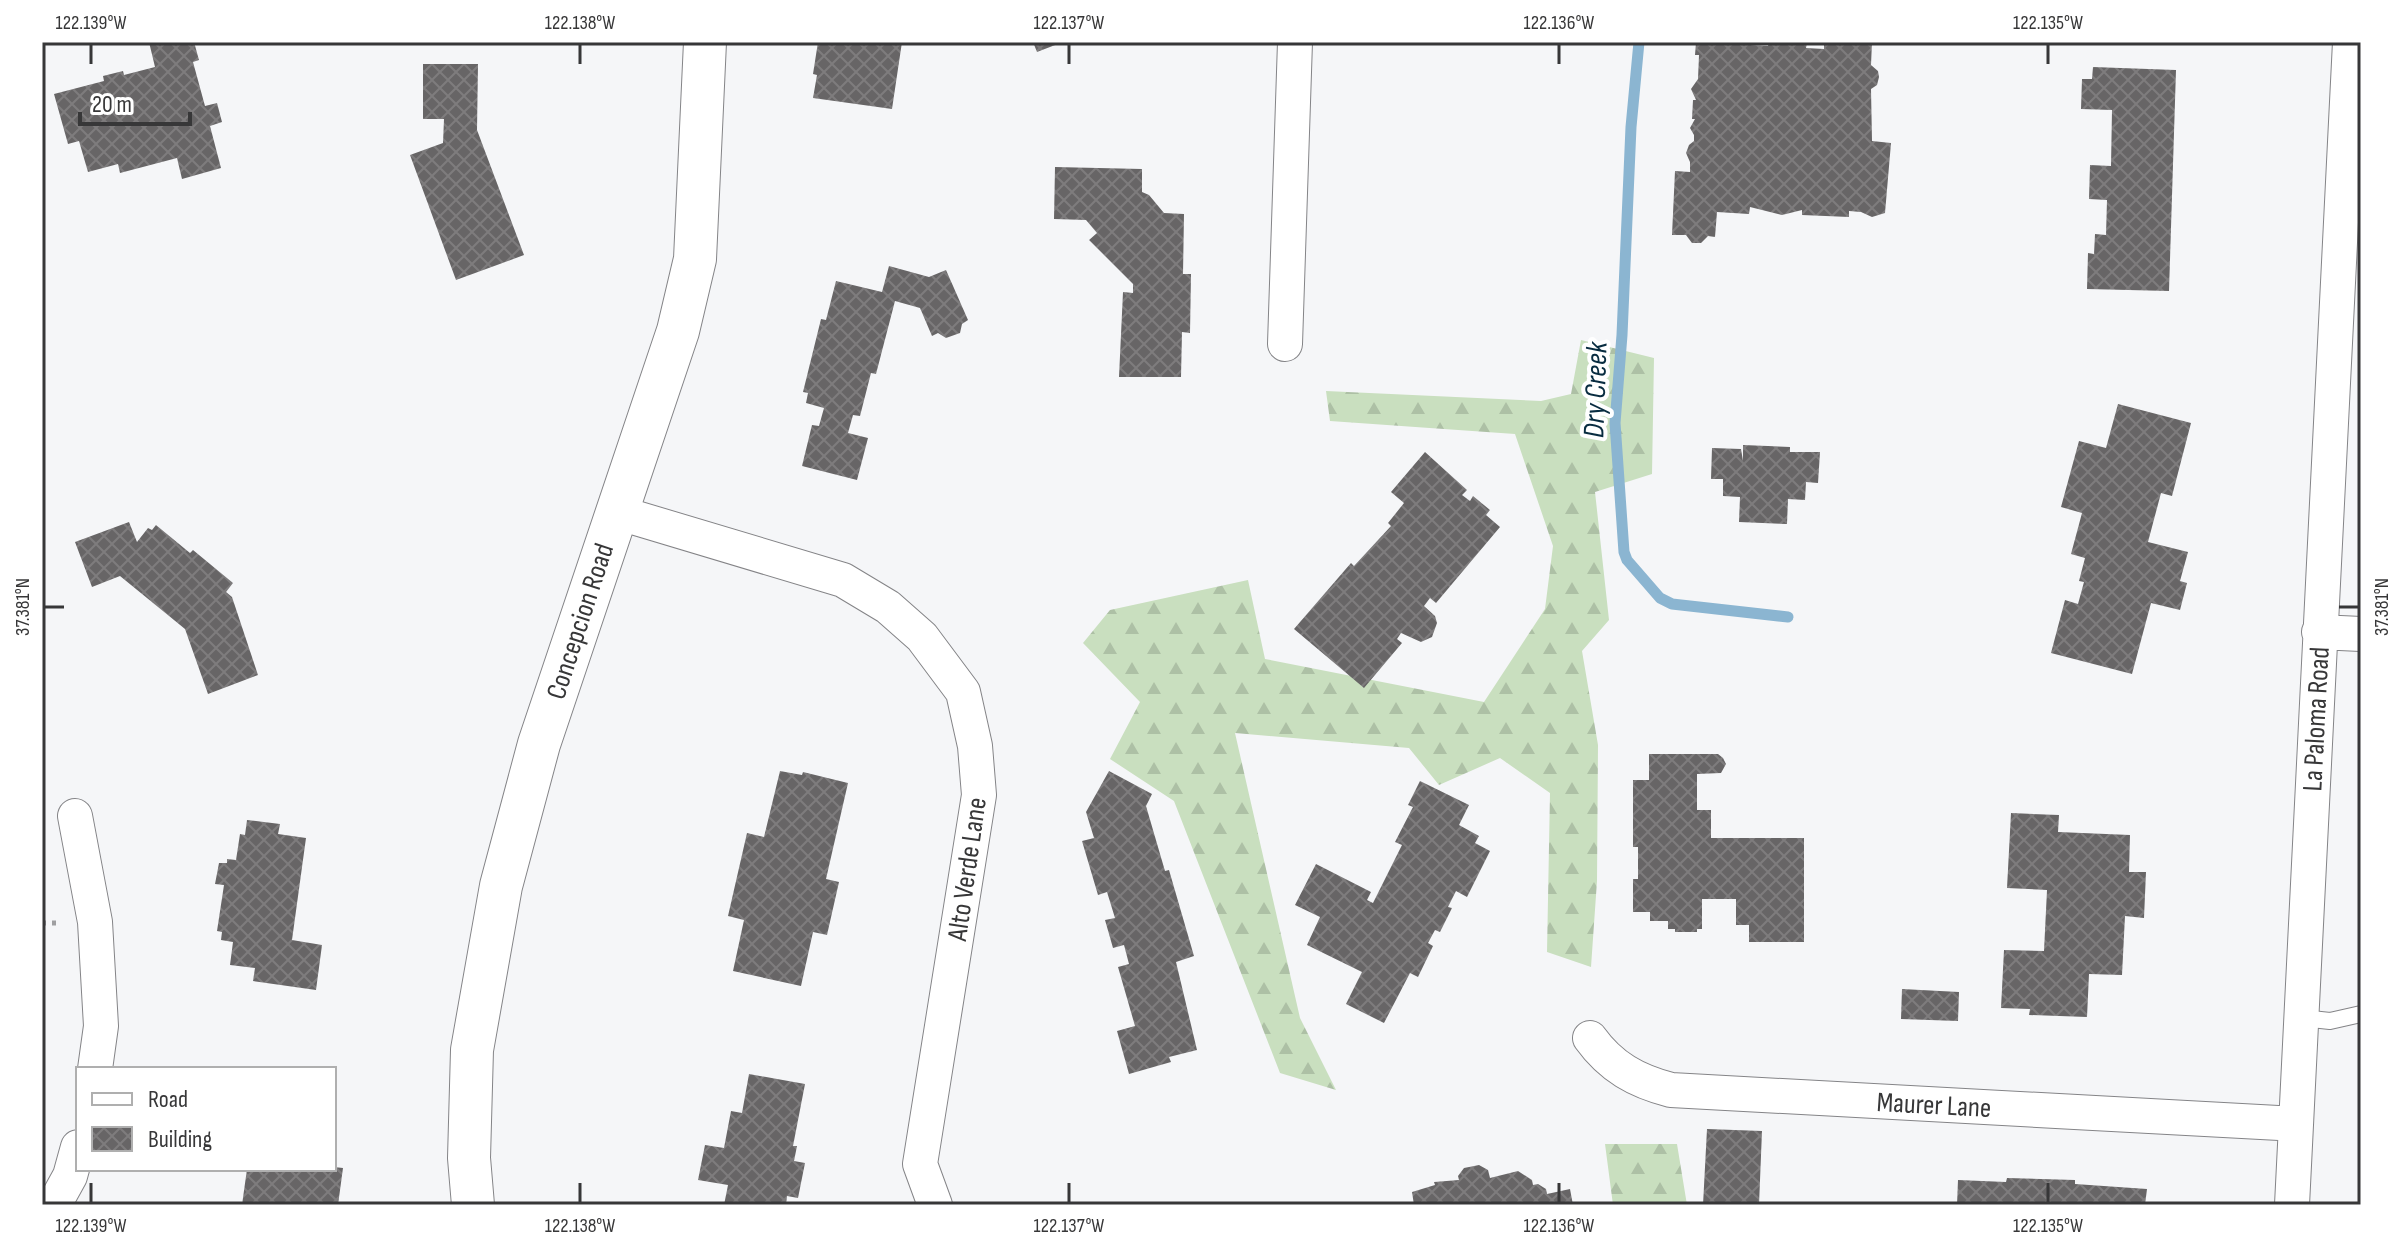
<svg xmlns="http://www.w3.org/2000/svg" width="2403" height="1247" font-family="'Sofia Sans Condensed',sans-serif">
<defs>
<pattern id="forest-firs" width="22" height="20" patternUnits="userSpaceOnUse" patternTransform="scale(2)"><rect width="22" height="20" fill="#c9dfbf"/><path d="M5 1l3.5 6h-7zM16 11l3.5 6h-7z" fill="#adc0a5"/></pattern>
<pattern id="building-cross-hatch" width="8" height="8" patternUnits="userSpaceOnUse" patternTransform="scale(2)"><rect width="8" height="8" fill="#676566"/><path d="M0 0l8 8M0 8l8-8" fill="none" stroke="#7e7c7d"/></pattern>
</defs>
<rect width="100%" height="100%" fill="#f5f6f8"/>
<path fill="url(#forest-firs)" d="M1581,340L1654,358L1652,474L1595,492L1609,620L1582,651L1598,745L1597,881L1591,967L1547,952L1550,793L1500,758L1439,785L1409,748L1235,733L1300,1018L1336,1090L1280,1073L1174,801L1110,759L1140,702L1083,643L1110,610L1248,580L1265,659L1484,702L1545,609L1553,546L1515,434L1330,421L1326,391L1541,401L1571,394Z
M1605,1144H1677L1687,1205H1613Z"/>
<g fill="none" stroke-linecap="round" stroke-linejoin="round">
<path stroke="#8bb5d1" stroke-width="11" d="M1639,42L1631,127L1622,335L1615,423L1624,552L1627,560L1660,598L1672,604L1788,617"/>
</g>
<path fill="url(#building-cross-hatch)" d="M149,42H194L199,60L193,62L205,106L217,103L222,122L210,126L221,168L182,179L177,158L120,173L118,164L88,172L79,141L68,144L54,94L104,81L103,76L123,71L124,75L155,67Z
M818,42H902L892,109L813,98L817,75L813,74Z
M1033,42H1063L1037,52Z
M1696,42H1750V45L1768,46L1769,42H1801L1807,43L1806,48L1824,49V42H1872L1871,65L1878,71L1879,77L1877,85L1871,89L1872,141L1891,143L1885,213L1872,217L1861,212L1849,211V217L1802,215V210L1782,215L1750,207L1749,214L1717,212L1715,237L1708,236L1701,243H1692L1686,235H1672L1675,171L1690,172V162L1686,153L1689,145L1694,141V135L1690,128L1695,119H1692L1693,100H1696L1691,89L1698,79L1699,55H1695Z
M423,64H478L477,130L524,255L456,280L410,155L443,143L444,119H423Z
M2093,67L2176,70L2169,291L2087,289L2088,253L2094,254L2095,234L2106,235L2107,200L2089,199L2090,165L2111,166L2112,110L2081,109L2082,79H2092Z
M1055,167L1142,169V192L1149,195L1164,213L1184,214L1183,274H1191L1190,333L1182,332L1181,377H1119L1123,292L1133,293V284L1089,240L1097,233L1086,220L1054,219Z
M889,266L929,277L946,270L968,320L962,324L960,333L946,338L938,333L932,336L920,308L895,301L876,374L871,373L860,416L853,415L848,433L868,438L857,480L802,466L812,425L819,426L824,408L806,403L808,393L803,392L821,319L826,320L836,281L882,292Z
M2118,404L2191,423L2172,496L2161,493L2148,542L2188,552L2180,581L2187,583L2180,610L2151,603L2132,674L2051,653L2065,600L2078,604L2084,582L2079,581L2085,558L2071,554L2082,513L2061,507L2079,441L2106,448Z
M1743,445L1790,447V452H1820L1818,483L1806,482L1805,500L1788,499L1787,524L1739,522L1740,497L1723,496V479H1711L1712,448L1741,449L1743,461Z
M1425,452L1467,490L1462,495L1470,501L1473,496L1490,510L1486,515L1500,527L1436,603L1430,598L1424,606L1435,616L1437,623L1432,637L1421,642L1401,633L1397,639L1402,643L1364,688L1294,629L1351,563L1354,566L1391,526L1388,523L1404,503L1391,492Z
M129,522L137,542L148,528L152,530L156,525L190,553L193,550L233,583L226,592L232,597L258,675L208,694L185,629L120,576L92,587L75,542Z
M1649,754H1718L1723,758L1726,764L1721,773L1697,774V810H1711V838H1804V942H1749V925H1736V899H1702V929H1697V932H1675V929H1668V921H1650V912H1633V879H1638V847H1633V780H1649Z
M780,771L802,775L803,772L848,783L826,879L839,882L827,935L813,932L801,986L733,971L744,920L728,916L747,833L764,837Z
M1109,771L1152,794L1146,806L1165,871L1169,870L1194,956L1176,962L1197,1050L1169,1057L1171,1062L1129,1074L1117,1031L1135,1026L1118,967L1129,964L1124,945L1113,948L1105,920L1115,918L1107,892L1098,895L1082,841L1094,838L1086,812Z
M1420,781L1469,805L1459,825L1479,836L1475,843L1490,851L1467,897L1456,891L1448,907L1452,908L1440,932L1435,930L1428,943L1433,946L1418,977L1410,973L1384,1023L1346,1004L1362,972L1307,945L1320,917L1295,905L1316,864L1371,892L1367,900L1373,903L1402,845L1395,842L1413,807L1408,805Z
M2011,813L2059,815L2058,832L2130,835L2129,872H2146L2144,918L2125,916L2122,975L2089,974L2087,1017L2029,1015L2030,1009L2001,1008L2004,950L2044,951L2047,890L2007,888Z
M247,820L280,824L278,834L306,838L292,940L322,945L316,990L253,981L255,968L230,965L233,942L221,940L222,932L217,931L224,885L215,884L219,863H227V859L236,860L240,834L245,835Z
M1902,989L1959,992L1958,1021L1901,1019Z
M749,1074L805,1084L793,1146H797L794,1161L805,1163L798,1198L787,1196L786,1205H724L728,1185L698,1180L705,1145L724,1148L731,1111L742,1113Z
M1707,1129L1762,1131L1759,1205H1703Z
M1479,1165L1488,1170L1490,1178L1518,1171L1532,1180L1533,1185L1538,1184L1546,1189L1547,1194L1570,1189L1573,1205H1414L1412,1192L1435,1185L1434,1182L1459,1180L1458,1176L1464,1168Z
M334,1167L343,1168L338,1205H242L247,1169Z
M2007,1178L2075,1180V1184L2147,1189L2145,1205H1957L1958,1180L2006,1182Z"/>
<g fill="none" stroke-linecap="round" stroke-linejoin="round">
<defs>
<path id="service" d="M2302,1018L2330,1021L2361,1014"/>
<path id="minor" d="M1285,344L1295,42
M616,512L843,580L888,607L922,637L963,692L975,746L979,795L920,1164L935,1205
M2319,632L2361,634
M75,816L95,922L101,1026L95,1069
M1590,1038C1611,1067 1636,1081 1671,1090L2296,1124
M54,1205L70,1176L78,1147
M2292,1205L2350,42"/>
<path id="tertiary" d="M473,1205L469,1158L472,1050L501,886L539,744L678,331L695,259L705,42"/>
</defs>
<use href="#service" stroke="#848487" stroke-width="18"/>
<use href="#minor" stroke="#848487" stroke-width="36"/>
<use href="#tertiary" stroke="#848487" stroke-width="44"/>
<path stroke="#9f9fa1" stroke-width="5" stroke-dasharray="4 6" stroke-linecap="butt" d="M42,923H61"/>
<use href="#service" stroke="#fff" stroke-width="16"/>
<use href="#minor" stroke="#fff" stroke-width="34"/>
<use href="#tertiary" stroke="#fff" stroke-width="42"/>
</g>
<path fill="none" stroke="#373738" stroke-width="3" d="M91,44V64M580,44V64M1069,44V64M1559,44V64M2048,44V64M44,607H64M2339,607H2359M91,1183V1203M580,1183V1203M1069,1183V1203M1559,1183V1203M2048,1183V1203"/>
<g text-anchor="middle" stroke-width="8" stroke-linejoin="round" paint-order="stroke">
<g font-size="28" fill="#373738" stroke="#fff">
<text transform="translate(579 621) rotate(-72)" y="10">Concepcion Road</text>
<text transform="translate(2315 719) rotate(-87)" y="10">La Paloma Road</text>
<text transform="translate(966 869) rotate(-82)" y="10">Alto Verde Lane</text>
<text transform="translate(1934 1104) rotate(3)" y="10">Maurer Lane</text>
</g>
<g font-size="30" font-style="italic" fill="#082c40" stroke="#fff">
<text transform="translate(1595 390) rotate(-88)" y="10">Dry Creek</text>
</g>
</g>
<rect width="2403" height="1247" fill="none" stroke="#ffffff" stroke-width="88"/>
<rect x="76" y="1067" width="260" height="104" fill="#ffffff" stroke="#afafaf" stroke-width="2"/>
<rect x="92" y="1093" width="40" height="12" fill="#ffffff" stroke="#afafaf" stroke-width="2"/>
<text x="148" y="1107" font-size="24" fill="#373738">Road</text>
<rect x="92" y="1127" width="40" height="24" fill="url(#building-cross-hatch)" stroke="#afafaf" stroke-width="2"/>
<text x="148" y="1147" font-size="24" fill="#373738">Building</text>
<path d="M80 112v12h110v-12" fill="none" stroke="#373738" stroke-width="4"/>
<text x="92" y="112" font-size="24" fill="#373738" stroke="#ffffff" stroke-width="6" paint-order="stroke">20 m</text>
<rect x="44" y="44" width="2315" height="1159" fill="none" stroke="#373738" stroke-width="3"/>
<g font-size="20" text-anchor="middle" fill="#373738">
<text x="91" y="29">122.139°W</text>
<text x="580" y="29">122.138°W</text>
<text x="1069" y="29">122.137°W</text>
<text x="1559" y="29">122.136°W</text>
<text x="2048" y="29">122.135°W</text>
<text transform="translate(22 607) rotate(-90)" y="7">37.381°N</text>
<text transform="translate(2381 607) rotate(-90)" y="7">37.381°N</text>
<text x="91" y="1232">122.139°W</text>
<text x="580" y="1232">122.138°W</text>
<text x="1069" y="1232">122.137°W</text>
<text x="1559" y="1232">122.136°W</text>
<text x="2048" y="1232">122.135°W</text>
</g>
</svg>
